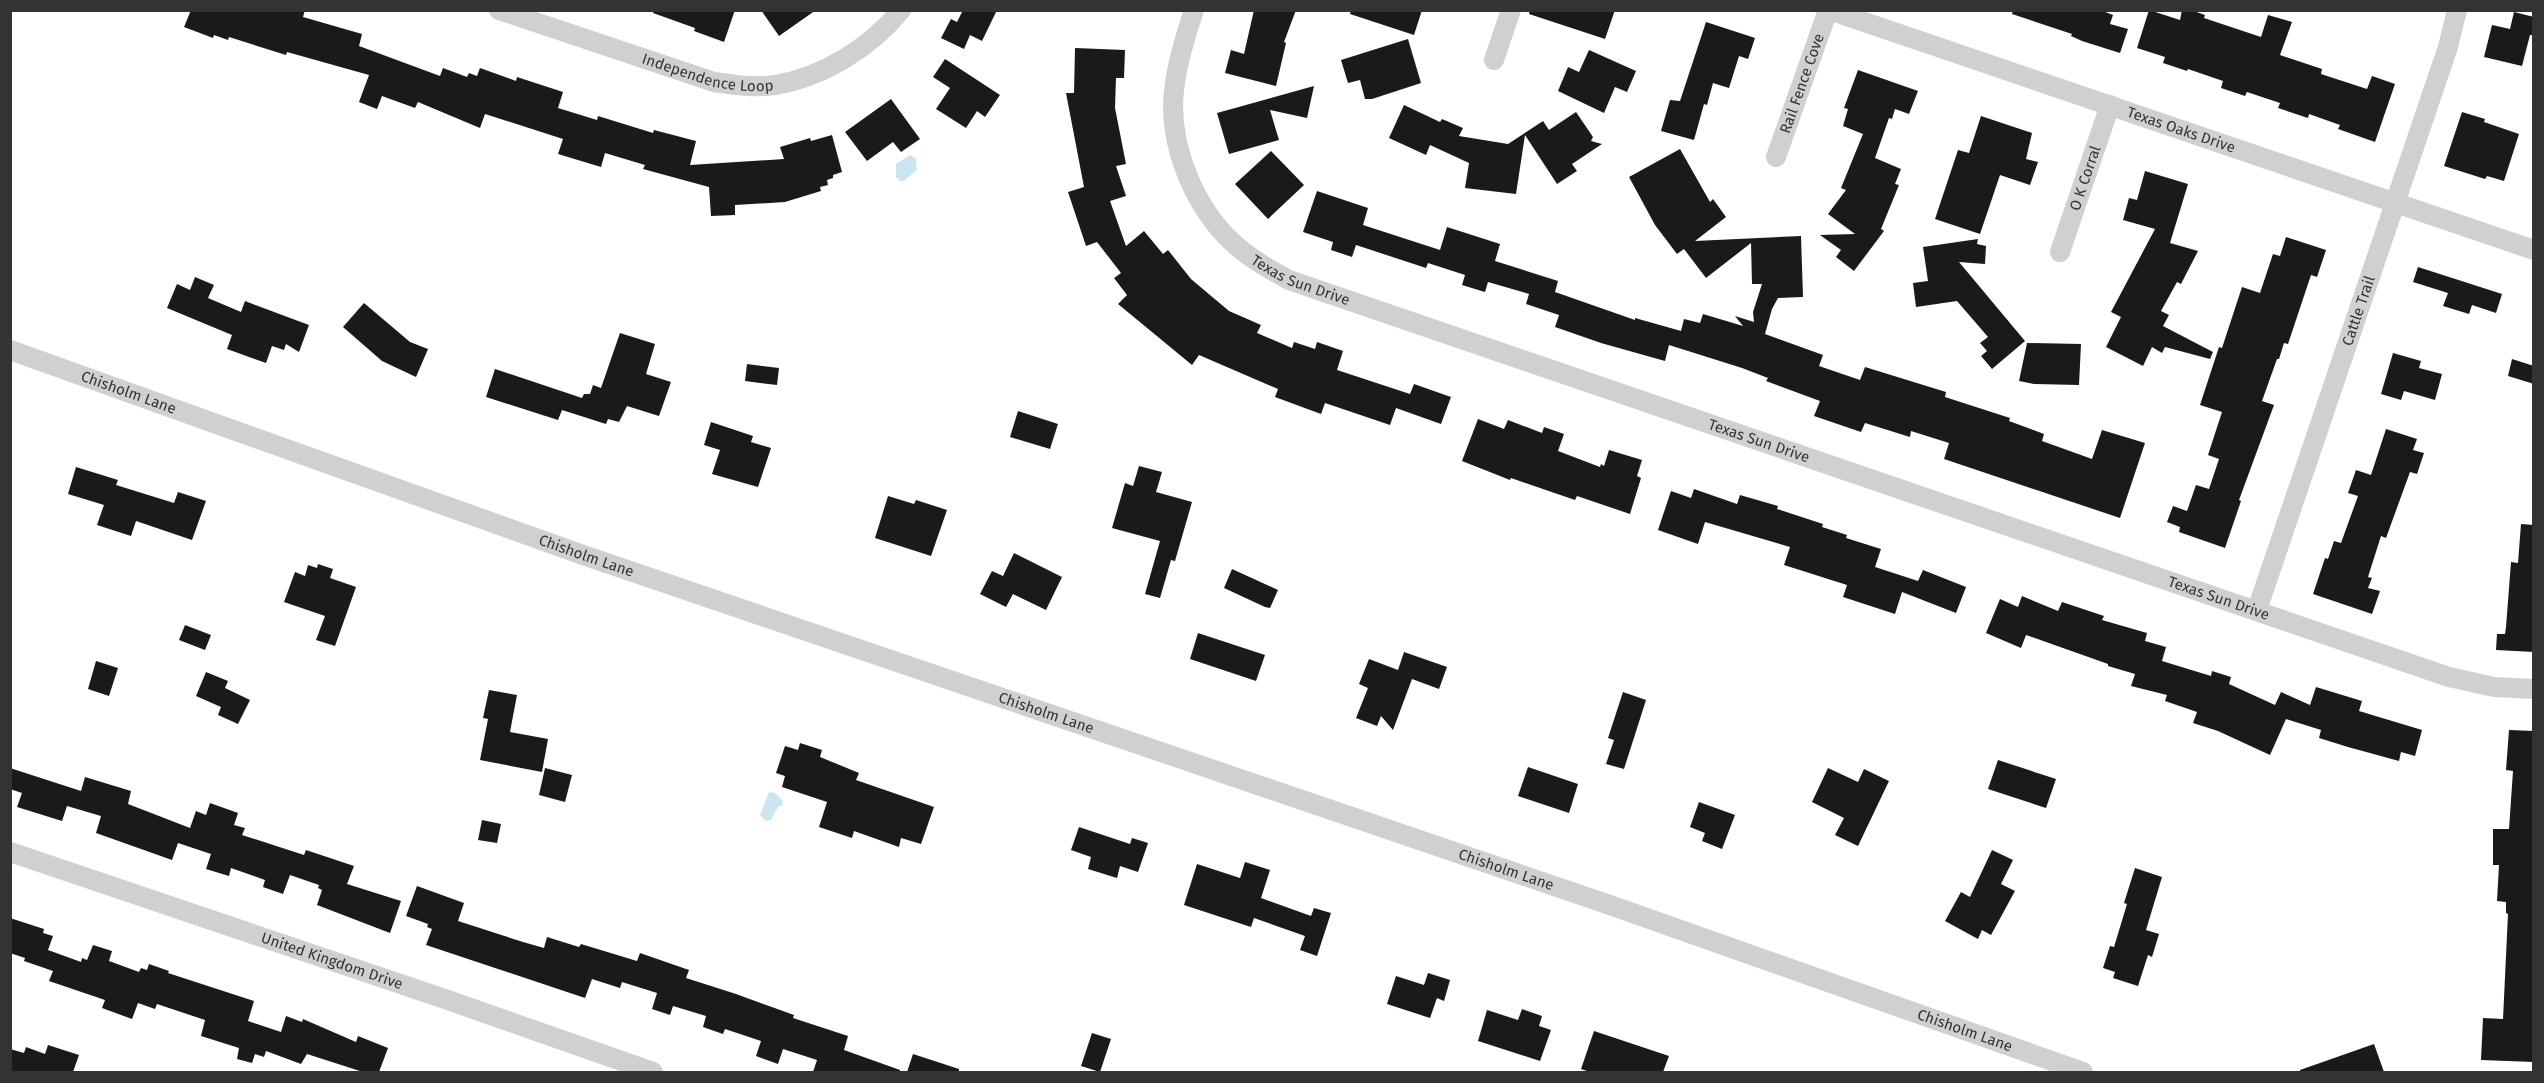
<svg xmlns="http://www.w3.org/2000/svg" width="2544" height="1083" font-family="'Fira Sans',sans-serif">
<rect width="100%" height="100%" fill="#fff"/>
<path fill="#cce5f0" d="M910,155L916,158L917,170L904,181H900L896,177V164Z
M769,792L775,793L783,801V805L778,807L771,820L766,821L760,815Z"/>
<path fill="#1a1a1a" d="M191,10H305L303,17L362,34L359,46L440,76L443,68L467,77L469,73L477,76L480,68L516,81L517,77L563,92L558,108L597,120L598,116L653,133L654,130L696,141L690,165L784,159L780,147L810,138L811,141L832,135L842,172L833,175V178L827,180L828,185L820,187L821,191L785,202L735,205V215L711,216L709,187L643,169L645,165L605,153L601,167L558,154L563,139L485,114L480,128L418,102L415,108L382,96L377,109L359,102L369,75L287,52L286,55L229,37L228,40L214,35L213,38L184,27Z
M654,10H735L724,42L694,31L695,28L653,13Z
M761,10H816L779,36Z
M963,10H997L982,41L970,35L964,49L941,38L951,19L957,22Z
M1254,10H1296L1284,42L1286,43L1276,86L1225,73L1231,50L1244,54Z
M1351,10H1422L1414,35L1350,14Z
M1530,10H1615L1605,39L1529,14Z
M2013,10H2100L2113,15L2110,24L2128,29L2120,53L2082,41L2071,36L2072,34L2012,14Z
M2149,10L2180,20L2182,10H2191L2205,15L2204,18L2261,37L2268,15L2292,22L2280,55L2322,69L2321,74L2367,89L2372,76L2395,84L2375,142L2338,129L2340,125L2309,114L2308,118L2278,108L2280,103L2247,92L2245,96L2221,88L2223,81L2188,69L2187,71L2163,63L2165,57L2137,48Z
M2514,12L2534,17V35H2530L2522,66L2484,57L2492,25L2510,29Z
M1706,22L1755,38L1748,59L1739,56L1729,88L1713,83L1707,105L1704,104L1694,140L1661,131L1670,100L1680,101Z
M1408,39L1421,83L1372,99H1365L1360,80L1348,83L1341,60Z
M1075,48L1125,50L1124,78H1116L1115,108L1126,164L1116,166L1126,196L1110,201L1126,246L1144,231L1163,254L1168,250L1191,279L1229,311L1261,325L1257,333L1292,348L1294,342L1315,349L1317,342L1343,351L1337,370L1410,394L1414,384L1451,397L1441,424L1396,408L1390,425L1325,403L1321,414L1275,397L1278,389L1199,355L1192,365L1118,304L1127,295L1114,278L1121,273L1097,242L1086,246L1068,192L1084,187L1066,93H1074Z
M1589,50L1636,71L1627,92L1615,87L1604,113L1558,91L1568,67L1579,72Z
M945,59L1000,95L985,117L977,111L966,128L936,109L950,88L933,77Z
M1858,70L1918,91L1909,114L1895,109L1892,119L1889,118L1875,158L1901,169L1895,184L1899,185L1881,229L1884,231L1854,271L1836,257L1841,250L1820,235L1855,234L1828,214L1846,190L1841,188L1863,134L1843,126L1848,109L1844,108Z
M1314,86L1307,118L1270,110L1279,140L1229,154L1217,113Z
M891,99L920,139L901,152L893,142L867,161L845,132Z
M1404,105L1440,122L1442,119L1463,128L1459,136L1508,144L1543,121L1549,130L1576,112L1593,137L1591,141L1602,144L1572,164L1577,171L1557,184L1525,135L1516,194L1465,188L1469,163L1430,145L1426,155L1389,138Z
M2462,112L2485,119L2484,122L2519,134L2504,181L2487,176L2485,179L2444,166Z
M1981,116L2032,133L2026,159L2038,162L2030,185L2000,175L1980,234L1935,219L1958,150L1969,153Z
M1680,149L1710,202L1713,199L1726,217L1695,241L1801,236L1803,297L1778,298L1772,309L1765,334L1823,355L1819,366L1860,380L1865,367L1946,392L1945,397L2010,418L2009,421L2044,434L2042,441L2092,459L2102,430L2145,443L2120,518L1944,459L1949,443L1911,431L1910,437L1865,423L1861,432L1814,416L1820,401L1766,381L1768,378L1742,368L1669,345L1665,361L1601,343L1555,327L1559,315L1526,304L1529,294L1488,282L1485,292L1462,285L1465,275L1428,263L1426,268L1356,245L1352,257L1331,250L1333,242L1303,232L1317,191L1368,208L1363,225L1440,250L1447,227L1500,244L1495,261L1558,281L1555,292L1635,320V318L1681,331L1684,319L1700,323L1703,314L1743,326L1735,316L1754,322L1753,312L1762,284H1752L1751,243L1706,278L1684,249L1677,254L1655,225L1629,177Z
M1271,151L1304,185L1268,219L1235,184Z
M2145,171L2188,184L2170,243L2198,251L2181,284L2177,282L2161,311L2169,315L2163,326L2213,352L2210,359L2165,347L2162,353L2152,347L2143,366L2106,347L2121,317L2111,312L2155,229L2123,220L2129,198L2137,200Z
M2286,237L2326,250L2317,277L2311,275L2288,344L2284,343L2279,359H2277L2262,401L2274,405L2239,500L2241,501L2225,548L2179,532L2180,527L2167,522L2173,506L2187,511L2196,485L2209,489L2219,459L2208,455L2222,412L2200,405L2219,347L2222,348L2242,287L2260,293L2273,254L2280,256Z
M1978,239L1977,244L1986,246L1985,264L1959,262L2025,341L1992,369L1981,356L1987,351L1980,343L1988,337L1957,301L1916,307L1913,283L1928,281L1923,247Z
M2418,267L2502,294L2496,313L2472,305L2469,314L2443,306L2448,293L2413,282Z
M195,277L214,285L208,298L241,312L245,301L309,325L299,352L286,344L284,350L272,346L266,363L227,349L232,335L167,308L177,284L190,290Z
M364,303L410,342L428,349L416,377L382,361L343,327Z
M620,333L655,344L646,374L671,382L659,416L627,406L619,422L608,419L606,424L562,410L558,420L486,397L495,369L582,398L584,394H590L593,385L601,388Z
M2027,343L2081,344L2079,385L2034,384L2019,381Z
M2393,353L2421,361L2419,368L2442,374L2435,400L2404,391L2401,400L2381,394Z
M2512,359L2534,366V384L2508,376Z
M747,364L779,368L777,385L745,381Z
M1018,411L1058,424L1050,449L1010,437Z
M1478,419L1504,429L1508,420L1542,433L1544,427L1564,434L1558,451L1600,467L1601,464L1604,466L1609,450L1642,460L1637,476L1641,478L1630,514L1577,496L1575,500L1511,478L1510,480L1462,461Z
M711,422L753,436L751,442L771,448L758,487L712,474L720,450L704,445Z
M2386,429L2417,439L2413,450L2424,453L2417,474L2410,472L2386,538L2381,536L2368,577L2372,578L2368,588L2380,591L2372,614L2313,594L2325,558L2328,559L2334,541L2341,543L2358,496L2348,493L2356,470L2371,475Z
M1139,466L1162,472L1156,492L1192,502L1175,561L1171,560L1160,598L1145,594L1160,541L1112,528L1125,483L1133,486Z
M76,467L118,480L116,485L174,503L178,492L206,501L192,540L136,521L131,536L97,525L104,505L68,494Z
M1694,489L1737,504L1740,495L1778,506L1777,509L1823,524L1822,527L1847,535L1846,538L1881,549L1875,567L1918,581L1923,570L1966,587L1956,613L1902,592L1895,614L1843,597L1847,585L1784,565L1790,547L1705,522L1698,544L1658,530L1671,491L1691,498Z
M888,496L914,504L916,500L947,510L931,556L875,538Z
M2521,524L2534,525V652L2496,650L2497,634H2505L2506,627L2511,562L2518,563Z
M1014,553L1062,577L1046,610L1013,594L1006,607L980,594L992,571L1003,576Z
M318,564L333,569L330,578L356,587L335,646L316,640L325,616L284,602L295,572L305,576L308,565L317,568Z
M1232,569L1278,590L1270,608L1265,607L1224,588Z
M2022,596L2058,611L2062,602L2104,616L2102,620L2147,633L2145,641L2166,647L2162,661L2211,676L2212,671L2231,677L2229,684L2275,705L2281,692L2310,705L2316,687L2362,701L2359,711L2422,730L2415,756L2401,752L2399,761L2348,747L2319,738L2321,730L2286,719L2270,755L2218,731L2193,723L2197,712L2165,701L2167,695L2131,686L2135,674L2108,666V664L2026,635L2021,648L1986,633L2000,599L2018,607Z
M185,625L211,635L205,650L179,640Z
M1198,633L1265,655L1256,681L1190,659Z
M1404,652L1447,667L1439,689L1412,679L1393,730L1381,716L1377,726L1356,718L1368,688L1359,684L1369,659L1398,670Z
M96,661L118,668L109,696L88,689Z
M206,672L228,681L225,688L250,700L238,724L218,715L221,707L196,696Z
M489,690L517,695L510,732L548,739L542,772L480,760L488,719L483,718Z
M1623,692L1646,700L1624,769L1606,764L1614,740L1608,738Z
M2509,730L2534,731V1062L2481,1060L2483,1018L2503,1019L2508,914L2506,913V902L2497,901L2499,865H2493V829H2509L2513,771L2506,770Z
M800,743L822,750L820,757L859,773L856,780L934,807L921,844L901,838L899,847L854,831L852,838L819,827L827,802L782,787L785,776L776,773L785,746L798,750Z
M1998,760L2056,779L2046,808L1988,789Z
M1528,767L1578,784L1569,813L1518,796Z
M10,768L81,791L85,777L131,791L128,804L190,828L196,811L206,815L210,803L238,813L234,825L245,828L242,835L304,855L306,850L354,866L347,884L401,901L390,933L317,905L322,890L318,888L319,885L290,875L283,894L263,887L265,880L231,868L229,876L206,869L211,854L178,843L172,860L96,833L101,816L67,806L62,821L17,807L22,793L10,789Z
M545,768L572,775L565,802L539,795Z
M1828,768L1858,782L1864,769L1889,781L1858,846L1835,835L1844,818L1812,802Z
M1699,802L1735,815L1722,849L1702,841L1705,833L1690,827Z
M482,820L501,824L497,843L478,840Z
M1079,827L1130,844L1132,838L1148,843L1138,872L1120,866L1117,878L1088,869L1091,857L1071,850Z
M1992,850L2013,860L2001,884L2015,891L1991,935L1982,930L1978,939L1945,921L1961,892L1970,897Z
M1245,862L1270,870L1261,898L1311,916L1314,908L1331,913L1317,956L1300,950L1305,936L1254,918L1251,927L1184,905L1197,864L1240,878Z
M2135,868L2162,877L2146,930L2159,934L2152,957L2148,955L2138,986L2113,978L2115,972L2103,968L2110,946L2114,947L2127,904L2124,903Z
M417,886L464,903L458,921L523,942L544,948L547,937L579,947L581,944L637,961L640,953L689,970L686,978L736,994L794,1015L793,1018L848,1036L844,1050L900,1070V1072H813L817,1060L783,1049L778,1064L756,1056L761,1041L725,1029L723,1034L703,1027L706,1016L673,1006L670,1015L652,1009L657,993L622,982L620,988L592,979L585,998L426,945L432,929L427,927L428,924L406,916Z
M10,918L44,929L43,933L53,936L48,950L81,962L82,958L87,960L93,945L112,951L109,961L139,972L141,968L147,970L149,964L169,971L168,973L254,1001L248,1021L281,1032L286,1016L302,1022L303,1019L356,1042L358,1036L388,1048L379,1072H363L307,1054L301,1064L266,1051L264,1057L255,1054L252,1063L237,1059L239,1048L201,1036L205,1020L157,1004L155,1009L138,1003L132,1019L102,1008L105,1000L49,981L53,971L24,961L25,958L10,953Z
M1428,973L1450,980L1444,1001L1437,998L1430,1018L1387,1004L1396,976L1424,985Z
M1522,1009L1542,1016L1539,1026L1551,1030L1540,1061L1478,1041L1487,1010L1518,1020Z
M1594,1031L1669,1056L1663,1072H1590L1581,1069Z
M1092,1033L1111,1039L1100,1072L1081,1066Z
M2374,1044L2384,1072H2300V1070Z
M48,1045L79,1055L73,1072H10V1049L24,1053L26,1047L45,1054Z
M913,1054L959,1069V1072H907Z"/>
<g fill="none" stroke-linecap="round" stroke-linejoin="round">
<g stroke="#d0d0d0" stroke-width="20">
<path id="s1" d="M499,10L714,82C734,85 755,88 775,85C823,77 870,48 901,10"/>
<path id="s2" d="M1194,10C1184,41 1174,72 1173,105C1173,154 1196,208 1232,242C1249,258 1269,269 1289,280L2449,677L2494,687L2534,689"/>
<path id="s3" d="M1829,10L2534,250"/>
<path d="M1494,60L1511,10"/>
<path id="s4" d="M1776,157L1828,10"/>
<path id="s5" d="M2060,252L2110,105"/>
<path id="s6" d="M10,350L583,555L1607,904L2083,1072"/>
<path id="s7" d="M2257,610L2448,47L2457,10"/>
<path id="s8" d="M10,852L442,998L653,1072"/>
</g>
</g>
<g text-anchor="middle" stroke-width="6" stroke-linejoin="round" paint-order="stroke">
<g font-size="15" fill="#333" stroke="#fff">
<text dy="5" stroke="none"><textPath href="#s1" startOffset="219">Independence Loop</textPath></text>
<text dy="5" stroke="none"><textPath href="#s4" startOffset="78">Rail Fence Cove</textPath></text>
<text dy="5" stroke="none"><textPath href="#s3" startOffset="372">Texas Oaks Drive</textPath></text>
<text dy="5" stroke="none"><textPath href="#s5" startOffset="78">O K Corral</textPath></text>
<text dy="5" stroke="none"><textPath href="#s2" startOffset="330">Texas Sun Drive</textPath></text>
<text dy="5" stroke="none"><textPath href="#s7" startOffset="316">Cattle Trail</textPath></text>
<text dy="5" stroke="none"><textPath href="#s6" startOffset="126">Chisholm Lane</textPath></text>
<text dy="5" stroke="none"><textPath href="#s2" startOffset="816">Texas Sun Drive</textPath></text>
<text dy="5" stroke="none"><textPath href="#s6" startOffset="612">Chisholm Lane</textPath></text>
<text dy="5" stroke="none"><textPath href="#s2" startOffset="1302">Texas Sun Drive</textPath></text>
<text dy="5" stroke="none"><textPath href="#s6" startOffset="1098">Chisholm Lane</textPath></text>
<text dy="5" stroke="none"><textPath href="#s6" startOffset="1584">Chisholm Lane</textPath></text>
<text dy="5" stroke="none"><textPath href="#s8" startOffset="340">United Kingdom Drive</textPath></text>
<text dy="5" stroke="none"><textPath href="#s6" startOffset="2070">Chisholm Lane</textPath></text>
</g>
</g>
<rect width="2544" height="1083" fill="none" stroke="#333333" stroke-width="24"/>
</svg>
